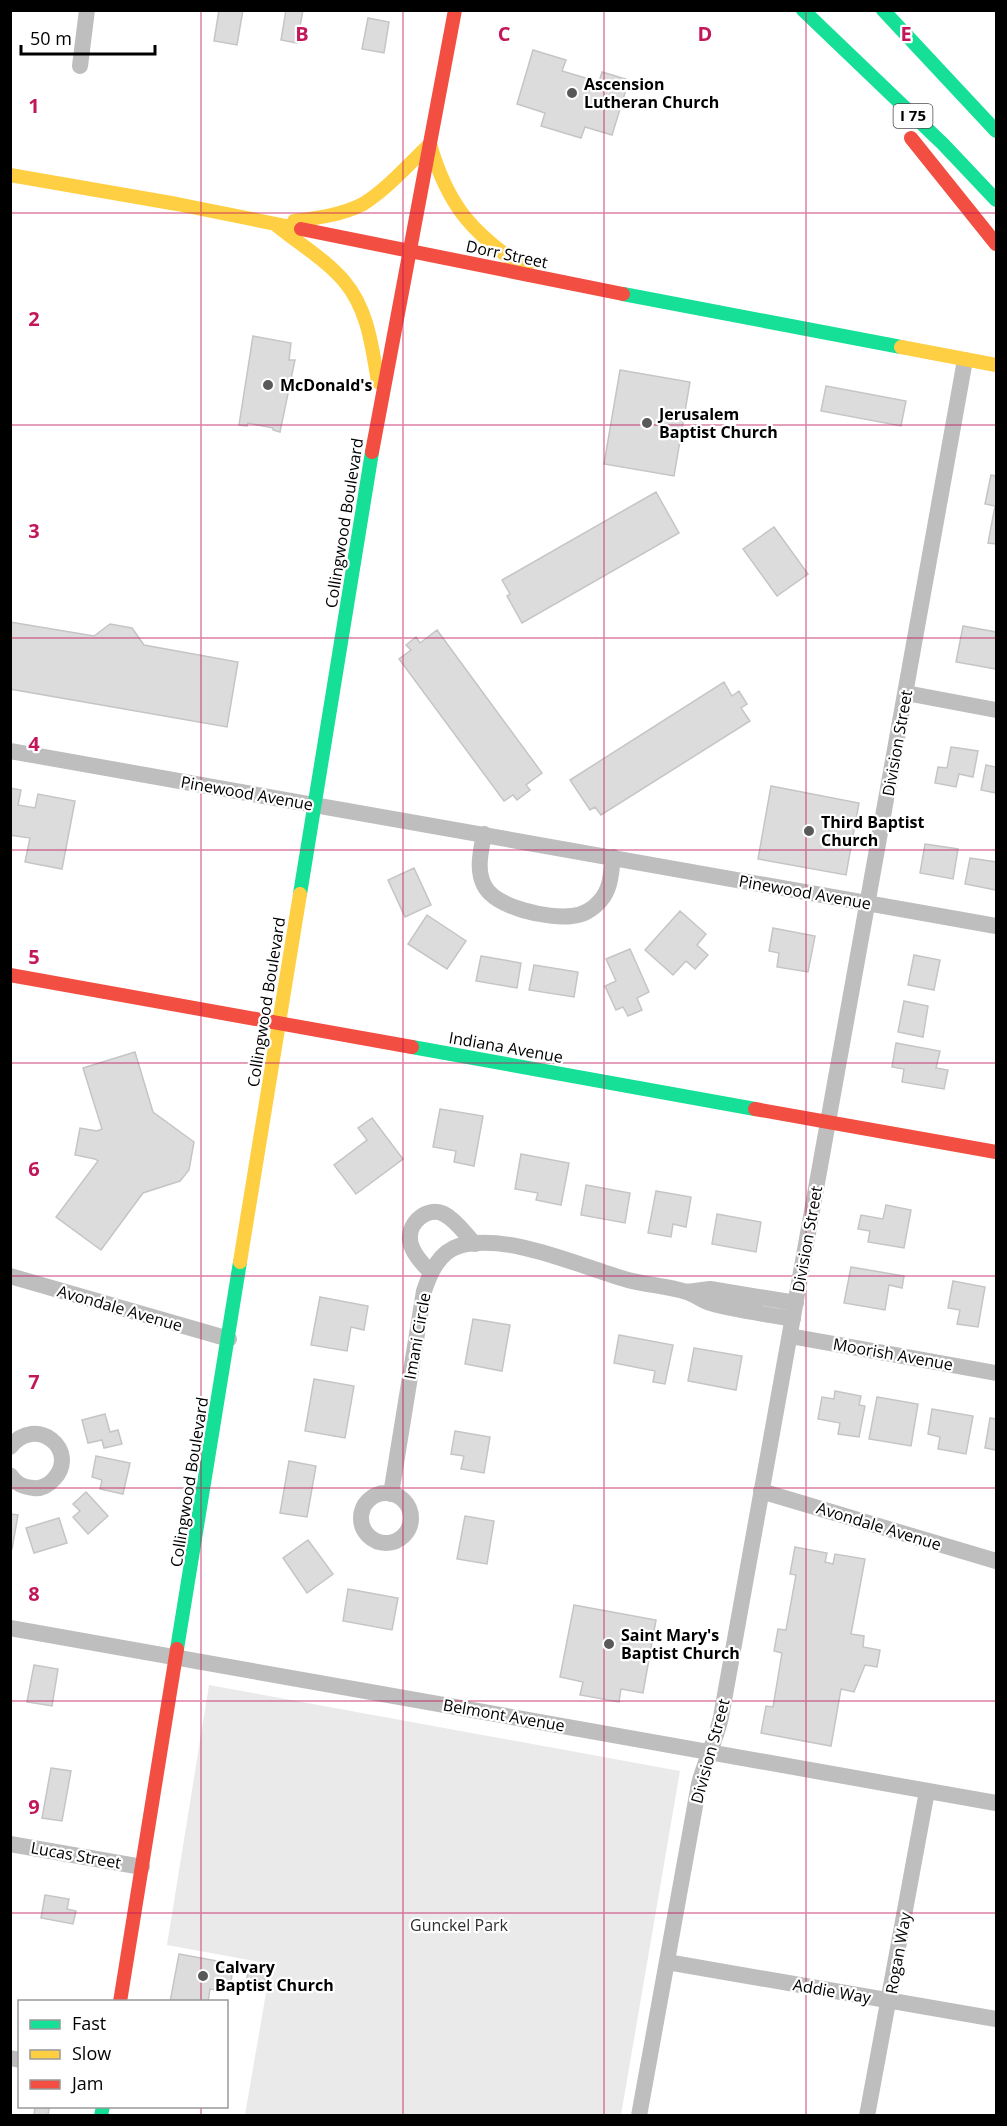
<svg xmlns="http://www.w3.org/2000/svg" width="1007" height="2126" font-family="'Open Sans',sans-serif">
<rect width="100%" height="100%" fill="#fff"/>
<path fill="#eaeaea" d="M209,1685L680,1771L621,2115H245L271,1964L167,1945Z"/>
<path fill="#dcdcdc" stroke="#c5c5c5" stroke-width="1.5" d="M219,10H243L237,45L214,41Z
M286,10H303L297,43L281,40Z
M368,18L389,22L384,53L362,49Z
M533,50L566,60L562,71L599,82L602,72L629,80L612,135L585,127L581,138L541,126L545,113L517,104Z
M253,336L291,343L289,360H295L280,432L273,430V428L248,423L247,426L239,425Z
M620,370L690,382L674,476L604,464Z
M826,386L906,401L901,426L821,411Z
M991,475L996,476V544L988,543L995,506L985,504Z
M656,492L679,533L522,623L507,596L510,594L502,580Z
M774,527L808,574L777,596L743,549Z
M10,622L94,636L110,624L132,628L144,645L238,662L227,727L10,689Z
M963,626L996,632V669L956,662Z
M437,630L542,773L526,785L530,790L517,800L513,795L504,801L399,659L411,650L406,645L416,637L420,643Z
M724,682L732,696L739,691L747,704L741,708L750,721L601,815L595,807L590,810L570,780Z
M951,747L978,751L973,777L959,774L956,787L935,783L938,767L947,768Z
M986,765L996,767V793L981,790Z
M771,786L859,803L846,875L758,859Z
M10,788L21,790L18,805L35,808L38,794L75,801L62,869L25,862L30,838L10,835Z
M925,844L958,849L953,879L920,873Z
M970,858L996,862V890L965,884Z
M414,868L431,905L405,917L388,880Z
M680,911L706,934L697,945L708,955L695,969L686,961L673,975L645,950Z
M427,915L466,941L447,969L408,944Z
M773,928L815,936L808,972L777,967L779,953L769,951Z
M630,949L649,992L637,998L642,1010L628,1016L623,1007L616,1010L605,986L616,981L606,959Z
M914,955L940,960L934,990L908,985Z
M481,956L521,963L517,988L476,981Z
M534,965L578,972L574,997L529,990Z
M904,1001L928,1006L923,1037L898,1032Z
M896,1043L940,1051L936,1068L948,1070L944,1089L902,1082L904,1069L892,1067Z
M135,1052L153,1112L194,1142L189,1170L180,1181L143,1193L101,1250L56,1217L98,1161L95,1159L75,1155L80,1128L97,1131L102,1129L83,1068Z
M440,1109L483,1116L474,1166L454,1162L456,1151L433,1147Z
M372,1118L403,1159L356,1194L334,1165L367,1140L358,1128Z
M521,1154L569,1163L561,1205L536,1200L538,1193L515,1189Z
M586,1185L630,1193L625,1223L581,1215Z
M656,1191L691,1197L686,1227L673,1224L671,1237L648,1233Z
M886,1205L911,1210L904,1248L868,1242L870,1231L858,1229L861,1215L883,1219Z
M717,1214L761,1222L756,1252L712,1244Z
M851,1267L904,1276L902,1288L889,1285L885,1310L844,1303Z
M953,1281L985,1287L978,1327L957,1324L960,1310L948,1308Z
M320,1297L368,1306L364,1330L351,1327L347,1351L311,1345Z
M473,1319L510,1325L502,1371L465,1364Z
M619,1335L673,1345L665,1384L653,1382L655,1371L614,1363Z
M694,1348L742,1356L736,1390L688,1381Z
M314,1379L354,1386L345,1438L305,1431Z
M835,1391L861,1396L859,1405L865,1406L859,1437L838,1434L840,1423L818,1419L822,1397L834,1399Z
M877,1397L918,1404L911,1446L869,1439Z
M932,1409L973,1416L966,1454L938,1449L940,1437L928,1434Z
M105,1414L110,1432L118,1430L122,1444L104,1448L102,1440L88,1443L82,1420Z
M990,1418L996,1419V1450L985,1448Z
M455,1431L490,1437L484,1473L461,1469L464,1456L451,1454Z
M96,1456L130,1463L123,1494L100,1489L102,1480L92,1477Z
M289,1461L316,1466L307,1517L280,1513Z
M86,1492L108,1516L88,1534L73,1517L80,1511L73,1504Z
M10,1514L18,1515L12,1549H10Z
M465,1516L494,1521L487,1564L457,1559Z
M59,1518L67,1543L34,1553L26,1528Z
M308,1540L333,1574L307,1593L283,1558Z
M795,1547L827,1553L825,1562L833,1564L835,1554L865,1559L851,1634L864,1636L863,1647L880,1650L877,1667L865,1665L854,1692L841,1689L831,1746L761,1733L766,1706L773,1707L782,1653L774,1651L778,1629L786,1630L796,1575L790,1574Z
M348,1589L398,1598L392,1630L343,1621Z
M574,1605L656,1620L643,1693L621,1689L619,1702L580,1695L583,1682L560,1677Z
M34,1665L58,1669L52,1706L27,1702Z
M51,1768L71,1771L62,1821L42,1818Z
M45,1895L69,1899L67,1909L76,1911L73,1924L41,1918Z
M179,1954L234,1964L229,1992L210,1989L208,2002H170Z
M249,1966L267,1969L264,1987L246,1984Z
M35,2106L49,2108L48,2116H34Z"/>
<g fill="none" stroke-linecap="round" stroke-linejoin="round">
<path stroke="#bebebe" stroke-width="16" d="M80,66L87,10
M906,693L996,710
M10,751L996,926
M484,834C481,851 476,869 484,885C495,908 549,919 572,916C583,915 593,909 600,901C611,889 611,873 613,857
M430,1271C422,1264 411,1251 410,1240C408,1222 428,1206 444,1214C456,1220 466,1235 475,1244
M10,1276L229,1339
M687,1292L710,1289L796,1303
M790,1336L996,1373
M10,1447C36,1414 80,1450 54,1479C49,1485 41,1489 34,1488C23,1487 16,1484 10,1475
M761,1491L996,1561
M361 1518a25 25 0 1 1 50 0a25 25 0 1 1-50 0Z
M391,1494L424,1291C430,1273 439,1252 459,1246C508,1232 581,1267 628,1280C647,1285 668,1286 687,1292C694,1294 700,1299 707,1302C731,1310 767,1314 793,1319
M10,1628L996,1803
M10,1844L142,1867
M667,1962L996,2019
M10,2058L20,2060
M639,2116L699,1784C705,1761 716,1740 721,1717L965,360
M867,2116L927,1791"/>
<path stroke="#16e098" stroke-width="14" d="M803,10L943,144L996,200
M883,10L996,131
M623,294L901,347
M300,894L372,452
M412,1047L755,1109
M177,1649L240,1262
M101,2116L103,2106"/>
<path stroke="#ffcf43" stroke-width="14" d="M10,175L177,204L301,229
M294,221C317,218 342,215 363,204C386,190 410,163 430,144C448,207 473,234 527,270
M275,224C298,243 325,259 344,281C368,309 372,347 378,382
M901,347L996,365
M240,1262L300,894"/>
<path stroke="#f24e42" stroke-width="14" d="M911,138L996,244
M301,229L623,294
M372,452L455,10
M10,975L412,1047
M755,1109L996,1152
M120,2002L177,1649"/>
</g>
<path fill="none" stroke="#c2185b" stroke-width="1.5" stroke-opacity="0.55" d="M201,10V2002M403,10V2116M604,10V2116M806,10V2116M10,213H996M10,425H996M10,638H996M10,850H996M10,1063H996M10,1276H996M10,1488H996M10,1701H996M10,1913H996M201,2106V2116"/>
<g fill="#595959" stroke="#fff" stroke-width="2">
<circle cx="572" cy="93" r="6"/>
<circle cx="268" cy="385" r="6"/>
<circle cx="647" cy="423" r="6"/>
<circle cx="809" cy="831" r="6"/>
<circle cx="609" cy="1644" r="6"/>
<circle cx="203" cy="1976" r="6"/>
</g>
<g text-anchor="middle" stroke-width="4.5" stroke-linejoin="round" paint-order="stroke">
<rect fill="#fff" stroke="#4c4c4c" stroke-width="1.5" x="893.5" y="104" width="39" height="24" rx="4.5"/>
<g font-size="15" font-weight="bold" fill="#000">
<text x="913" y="121">I 75</text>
</g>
<g font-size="16" font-weight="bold" fill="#000" stroke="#fff" text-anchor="start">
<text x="584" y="90">Ascension<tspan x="584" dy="18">Lutheran Church</tspan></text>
<text x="280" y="391">McDonald's</text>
<text x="659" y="420">Jerusalem<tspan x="659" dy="18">Baptist Church</tspan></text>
<text x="821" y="828">Third Baptist<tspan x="821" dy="18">Church</tspan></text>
<text x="621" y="1641">Saint Mary's<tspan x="621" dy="18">Baptist Church</tspan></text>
<text x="215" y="1973">Calvary<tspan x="215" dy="18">Baptist Church</tspan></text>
</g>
<g font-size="16" fill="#000" stroke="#fff">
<text transform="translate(507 254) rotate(12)" y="6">Dorr Street</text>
<text transform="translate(344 523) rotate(-81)" y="6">Collingwood Boulevard</text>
<text transform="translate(897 743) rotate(-80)" y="6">Division Street</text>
<text transform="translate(247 793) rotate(10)" y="6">Pinewood Avenue</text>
<text transform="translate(805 892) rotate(10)" y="6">Pinewood Avenue</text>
<text transform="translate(266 1002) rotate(-81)" y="6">Collingwood Boulevard</text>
<text transform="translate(506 1047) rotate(10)" y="6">Indiana Avenue</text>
<text transform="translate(807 1239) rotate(-80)" y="6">Division Street</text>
<text transform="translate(120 1308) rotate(16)" y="6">Avondale Avenue</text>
<text transform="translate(417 1336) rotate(-80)" y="6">Imani Circle</text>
<text transform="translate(893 1354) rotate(10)" y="6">Moorish Avenue</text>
<text transform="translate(189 1482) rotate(-81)" y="6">Collingwood Boulevard</text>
<text transform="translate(879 1526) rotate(17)" y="6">Avondale Avenue</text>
<text transform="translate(504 1715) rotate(10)" y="6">Belmont Avenue</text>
<text transform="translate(710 1751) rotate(-75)" y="6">Division Street</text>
<text transform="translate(76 1855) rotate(10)" y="6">Lucas Street</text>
<text transform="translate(898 1953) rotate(-80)" y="6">Rogan Way</text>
<text transform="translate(832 1991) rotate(10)" y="6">Addie Way</text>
</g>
<g font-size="16" fill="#2f2f2f" stroke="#fff">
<text x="459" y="1931">Gunckel Park</text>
</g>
</g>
<g font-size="20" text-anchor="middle" font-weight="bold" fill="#c2185b" stroke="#fff" stroke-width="4.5" stroke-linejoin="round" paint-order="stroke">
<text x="302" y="41">B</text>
<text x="504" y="41">C</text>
<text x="705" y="41">D</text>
<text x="906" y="41">E</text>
<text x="34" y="113">1</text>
<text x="34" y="326">2</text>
<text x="34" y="538">3</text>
<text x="34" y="751">4</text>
<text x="34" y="964">5</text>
<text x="34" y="1176">6</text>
<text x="34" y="1389">7</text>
<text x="34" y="1601">8</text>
<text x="34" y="1814">9</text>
</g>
<rect width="1007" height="2126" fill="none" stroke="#000000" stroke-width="24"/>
<rect x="18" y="2000" width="210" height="108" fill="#ffffff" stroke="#999999" stroke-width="1.5"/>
<rect x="30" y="2020" width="30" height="9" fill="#16e098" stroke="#999999" stroke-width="1.5"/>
<text x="72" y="2030" font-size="18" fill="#000000">Fast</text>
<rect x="30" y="2050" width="30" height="9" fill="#ffcf43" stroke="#999999" stroke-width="1.5"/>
<text x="72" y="2060" font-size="18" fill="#000000">Slow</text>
<rect x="30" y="2080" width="30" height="9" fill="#f24e42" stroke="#999999" stroke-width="1.5"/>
<text x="72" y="2090" font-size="18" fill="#000000">Jam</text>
<path d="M21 45v9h134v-9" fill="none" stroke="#000000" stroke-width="3"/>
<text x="30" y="45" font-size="18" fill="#000000" stroke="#ffffff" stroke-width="4.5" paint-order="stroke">50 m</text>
</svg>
